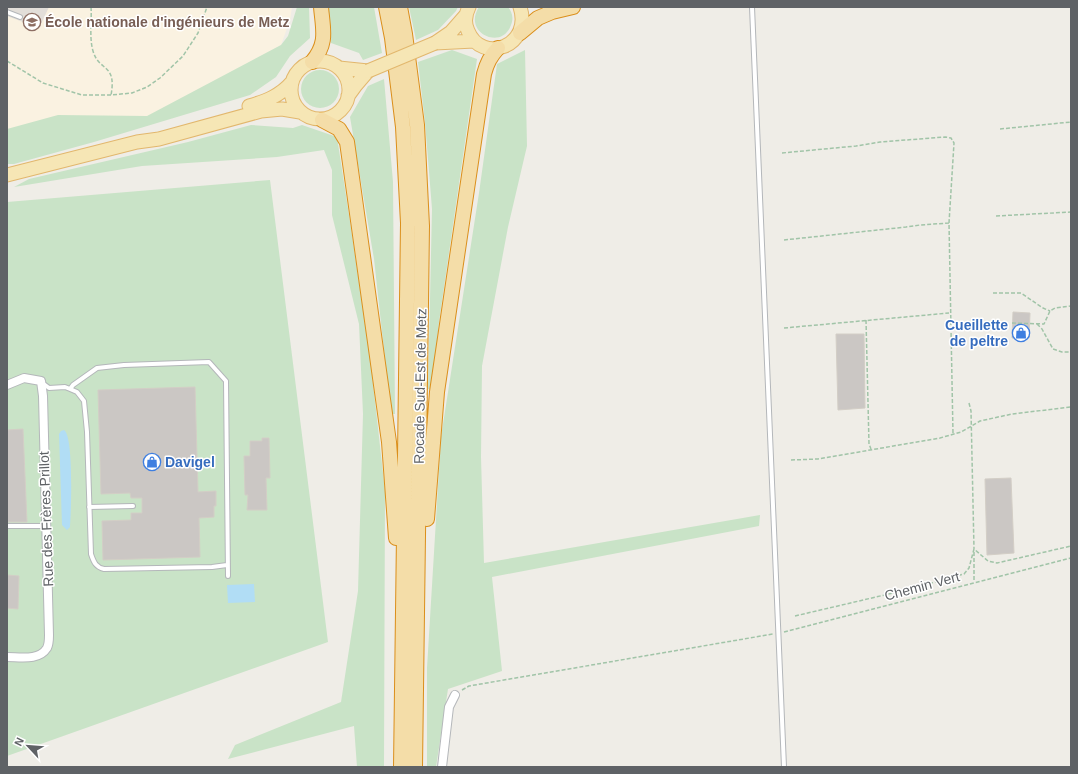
<svg xmlns="http://www.w3.org/2000/svg" width="1078" height="774" font-family="Helvetica,sans-serif">
<rect width="100%" height="100%" fill="#efede7"/>
<path fill="#faf2e1" d="M7,7H292L290,20L281,45L130,130L7,156Z"/>
<path fill="#e2ded9" d="M7,7H49L39,28L7,16Z"/>
<path fill="#c9e3c7" d="M297,7H309L310,38L290,56L276,77L250,95L94,142L14,164H7V129L58,115L147,116L281,45L288,36Z
M327,7H374L382,53L363,60L359,53L331,43Z
M409,7H458L456,11L438,30L416,40Z
M479,7H508C512,12 514,18 511,25C502,51 462,33 479,7Z
M452,50L477,59L439,322L432,389H428L432,209L425,122L418,62Z
M525,50L527,146L508,227L482,366L481,457L484,563L760,515L759,526L492,577L502,671L448,689L436,767H427V668L441,437L479,193L497,64Z
M301 89a19 19 0 1 1 38 0a19 19 0 1 1-38 0Z
M384,79L393,182L395,414H391L374,259L350,117L368,86Z
M251,125L293,128L302,125L337,137L351,228L371,365L385,491L384,767H357L354,726L228,759L235,745L341,702L358,591L363,414L359,324L332,215V170L324,150L277,157L142,166L14,187L29,179L188,142Z
M270,180L328,642L7,756V202Z"/>
<path fill="#b1ddf5" d="M64,430C74,436 71,513 70,527L67,530L62,525L59,434L61,431Z
M254,584L255,602L228,603L227,585Z"/>
<path fill="#cbc7c4" stroke="#d3cec6" d="M1013,312L1030,313L1029,338H1012Z
M836,334H864L865,408L838,410Z
M195,387L198,492L216,491V506H214V517L199,518L200,557L103,560L102,521L131,520V513H142V498H131L130,493L101,494L98,390Z
M23,429L27,522H7V430Z
M262,438H269L270,478H266L267,510H247L248,495H245L244,456H250V441H262Z
M1011,478L1014,553L987,555L985,479Z
M7,575L19,576L18,609L7,608Z"/>
<g fill="none" stroke-linecap="round" stroke-linejoin="round">
<defs>
<path id="service" d="M752,7L784,767
M7,12L20,17
M41,382L49,388L65,387L70,389
M89,507L133,506
M7,526H46
M227,565L212,567L104,569C96,567 94,563 91,554L87,432L84,401L77,392L70,389L73,385L97,368L124,365L209,362L226,381L228,576"/>
<path id="minor" d="M7,385L24,378L41,381L43,396L49,635C49,639 49,644 47,648C39,661 20,657 7,657
M442,767L449,707L455,695"/>
<path id="primary" d="M469,7C465,15 464,23 468,31C482,65 533,46 520,7
M435,43L451,32L465,16
M435,43L474,41
M291 90a29 29 0 1 1 58 0a29 29 0 1 1-58 0Z
M339,68L368,71
M348,96L356,85L368,71
M249,106C266,101 280,96 292,82
M7,175L137,142L159,139L261,111L282,109L300,112"/>
<path id="trunk" d="M386,7L392,38L403,127L408,223L401,767
M400,7L405,34L417,125L422,226L415,767
M520,33L538,18L552,12L573,7
M312,62C328,43 323,30 321,7
M322,120L339,129L347,142L389,442L396,538
M427,519L437,392L484,74C487,63 490,57 498,48"/>
</defs>
<use href="#service" stroke="#b4b7ba" stroke-width="6"/>
<use href="#minor" stroke="#b4b7ba" stroke-width="10"/>
<use href="#primary" stroke="#e2b76d" stroke-width="15"/>
<use href="#trunk" stroke="#db8f1b" stroke-width="16"/>
<path stroke="#a1c4a8" stroke-width="1.5" stroke-dasharray="4 2" stroke-linecap="butt" d="M91,7C92,21 89,37 93,51C99,72 117,63 111,95
M7,61L43,83L82,95H111L132,93L147,87L160,78L183,56L198,33L207,7
M1000,129L1071,122
M782,153L856,146L880,142L945,137L951,138L954,143L949,223L953,434
M996,216L1071,212
M784,240L906,227L920,225L949,223
M993,293H1021L1043,308L1050,311
M866,320L869,444L871,449
M1012,323L1044,324L1050,311L1055,308L1071,306
M1037,324L1042,329L1053,349L1062,352H1071
M784,328L949,313
M969,403L971,411L974,549
M791,460L818,459L940,438L961,432L980,421L1012,414L1071,407
M974,552V582
M795,616L910,589L964,574L969,568L974,549L988,561L997,563L1071,546
M784,632L1071,558
M462,690L469,686L773,634"/>
<use href="#service" stroke="#fff" stroke-width="4"/>
<use href="#minor" stroke="#fff" stroke-width="8"/>
<use href="#primary" stroke="#f6e6b5" stroke-width="13"/>
<use href="#trunk" stroke="#f4dda8" stroke-width="14"/>
<defs>
<path id="primary-bridge" d="M368,71L435,43"/>
</defs>
<use href="#primary-bridge" stroke="#e2b76d" stroke-width="15" stroke-linecap="butt"/>
<use href="#primary-bridge" stroke="#f6e6b5" stroke-width="13"/>
</g>
<defs>
<symbol id="university-ring" viewBox="-11 -11 22 22"><circle r="9.5" fill="#fff" stroke="#8d6e63" stroke-width="1.5"/><path d="M0-5L7-2L0 1L-7-2ZM-4 1L0 2.5L4 1V4Q0 6-4 4Z" fill="#8d6e63"/></symbol>
<symbol id="shop-ring" viewBox="-11 -11 22 22"><circle r="9.5" fill="#fff" stroke="#3f7fe0" stroke-width="1.5"/><path d="M-5-2.5h2.3a2.7 3.5 0 0 1 5.4 0H5L5.5 6h-11ZM-1.5-2.5h3a1.5 2.3 0 0 0-3 0Z" fill="#3f7fe0"/></symbol>
</defs>
<g fill-rule="evenodd">
<use href="#university-ring" x="22" y="12" width="20" height="20"/>
<use href="#shop-ring" x="1011" y="323" width="20" height="20"/>
<use href="#shop-ring" x="142" y="452" width="20" height="20"/>
</g>
<g text-anchor="middle" stroke-width="3" stroke-linejoin="round" paint-order="stroke">
<g font-size="14" font-weight="bold" fill="#785e54" stroke="#fff" text-anchor="start">
<text x="45" y="27">École nationale d'ingénieurs de Metz</text>
</g>
<g font-size="14" font-weight="bold" fill="#366cbe" stroke="#fff" text-anchor="end">
<text x="1008" y="330">Cueillette<tspan x="1008" dy="16">de peltre</tspan></text>
<text x="165" y="467" text-anchor="start">Davigel</text>
</g>
<g font-size="14" fill="#5f6266" stroke="#fff">
<text transform="translate(420 386) rotate(-89)" y="5">Rocade Sud-Est de Metz</text>
<text transform="translate(46 519) rotate(-92)" y="5">Rue des Frères Prillot</text>
<text transform="translate(922 586) rotate(-15)" y="5">Chemin Vert</text>
</g>
</g>
<rect width="1078" height="774" fill="none" stroke="#5f6266" stroke-width="16"/>
<g transform="translate(28 746) rotate(296)" stroke="#ffffff" stroke-width="3" paint-order="stroke">
<path d="M0-3L7 15L0 10L-7 15Z" fill="#5f6266"/>
<text y="-6" font-size="11" font-weight="bold" text-anchor="middle" fill="#5f6266">N</text>
</g>
</svg>
